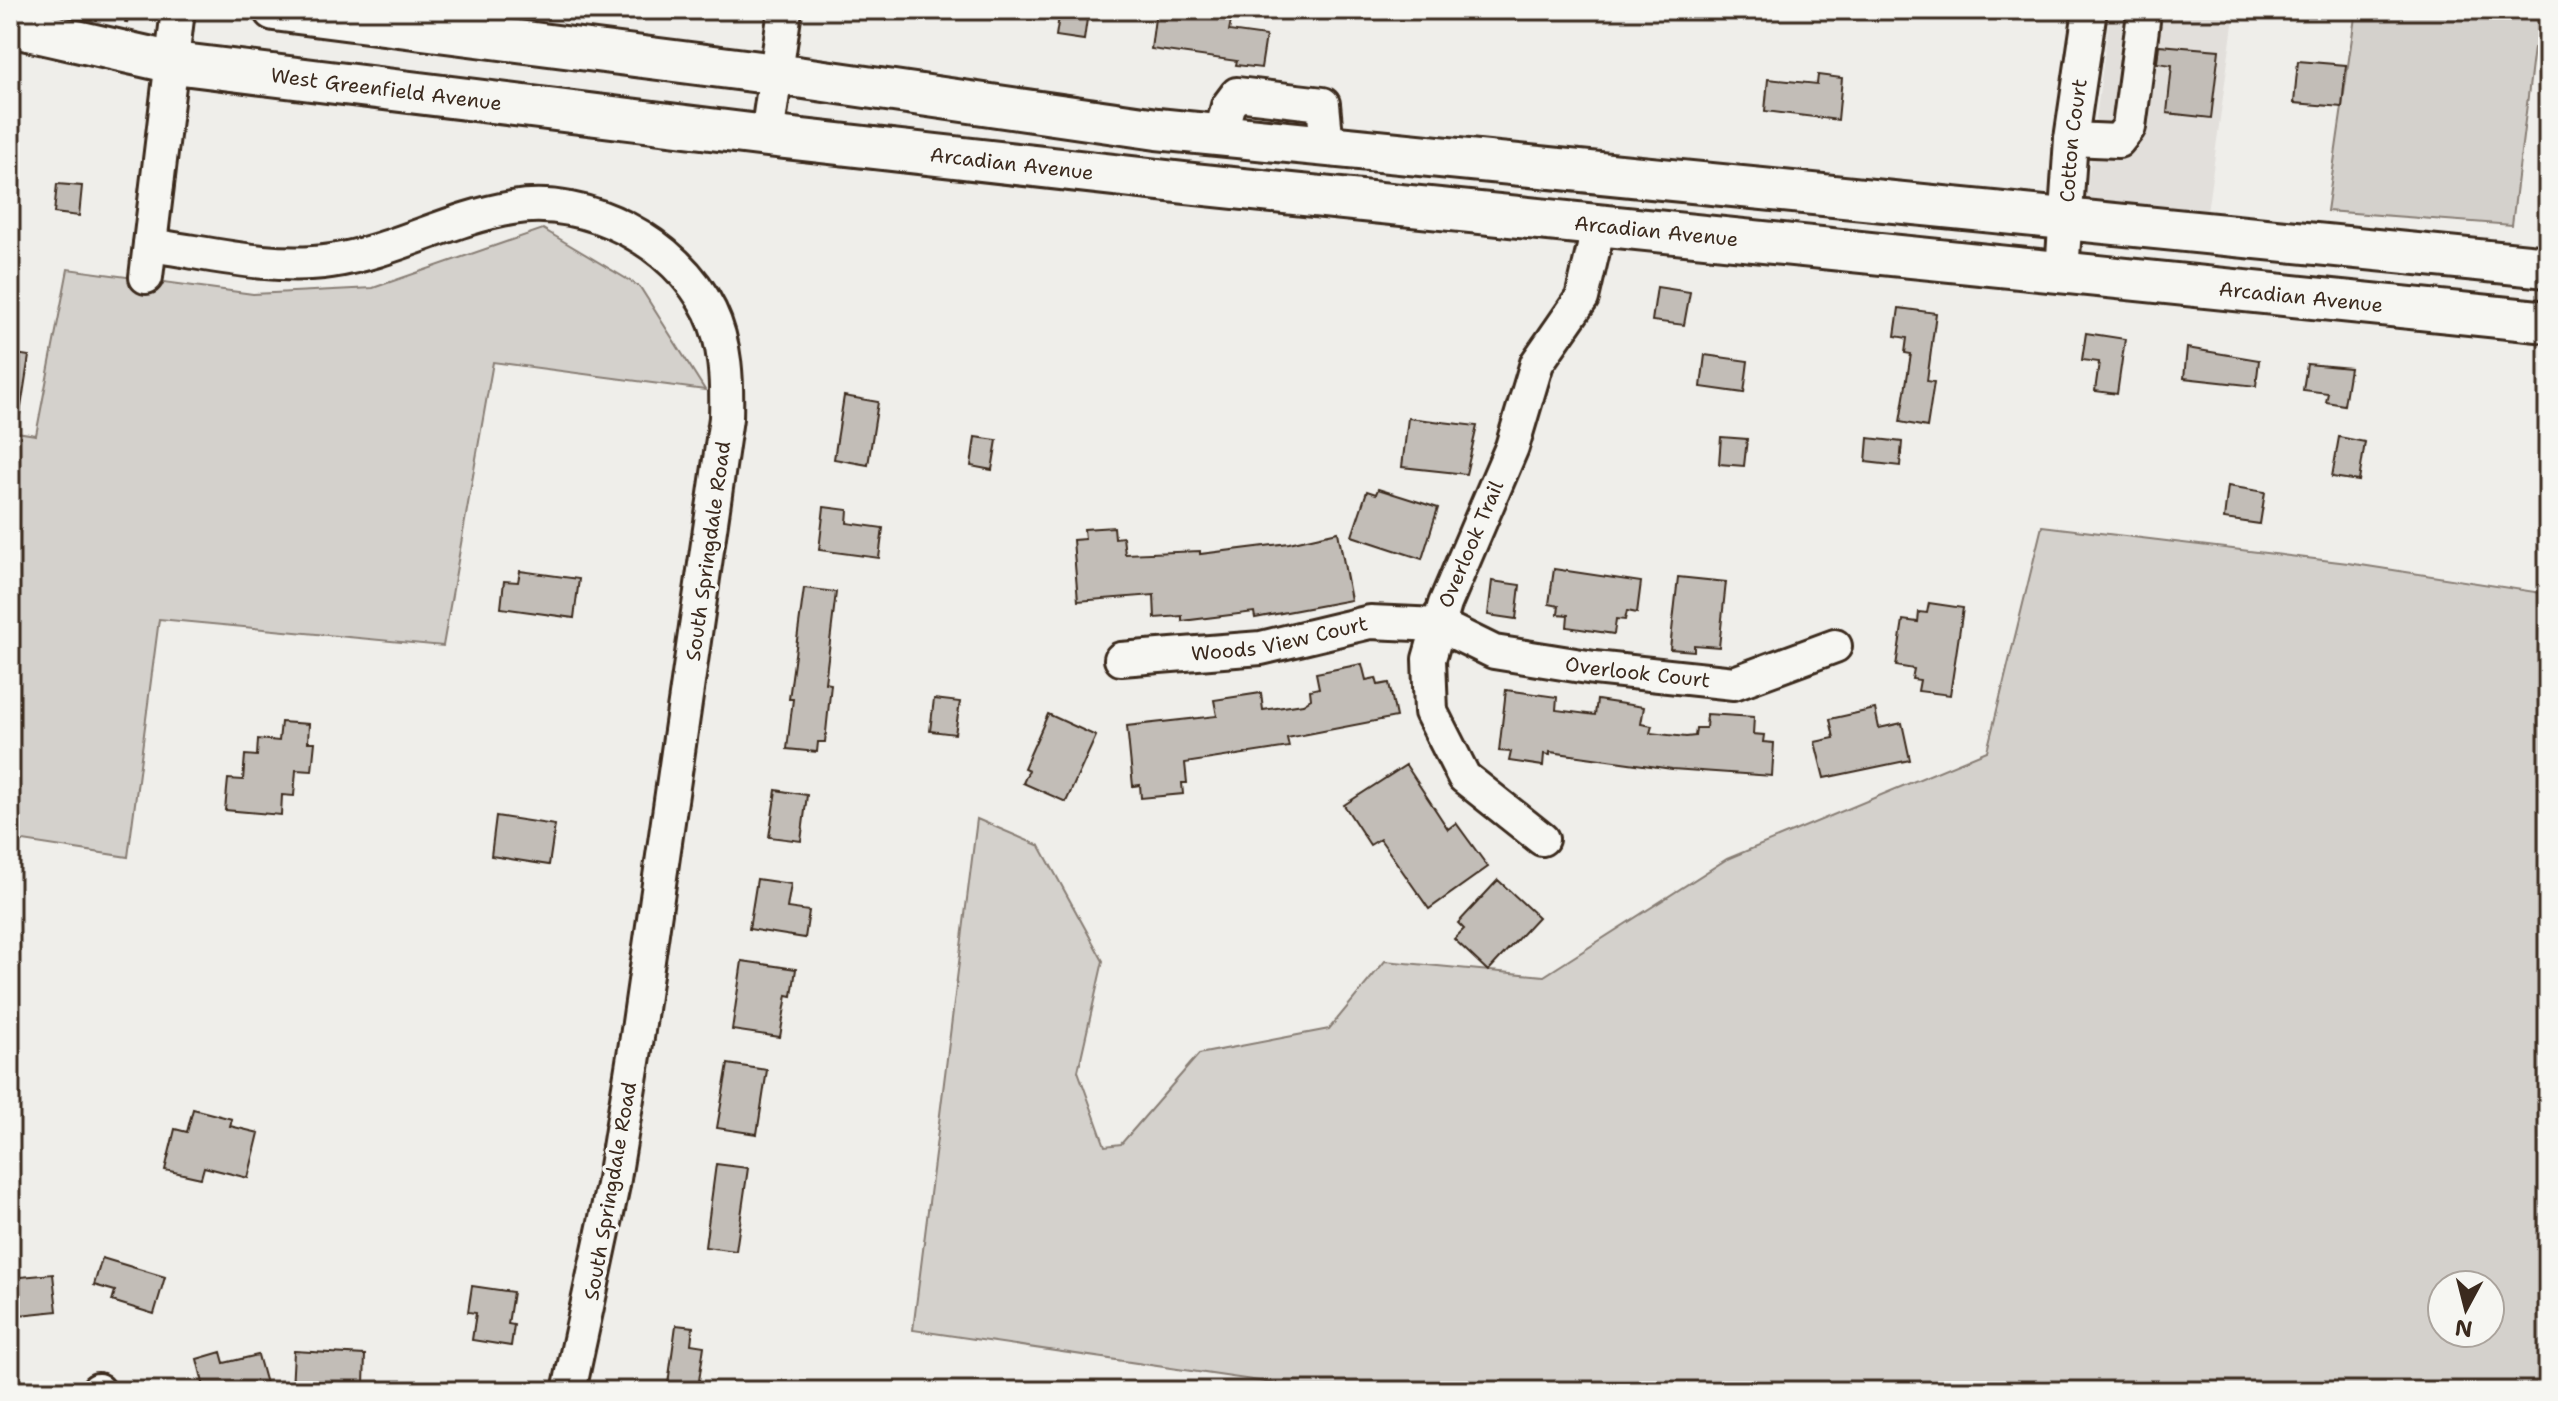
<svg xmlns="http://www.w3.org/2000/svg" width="2558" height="1401" font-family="'Shantell Sans',sans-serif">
<rect width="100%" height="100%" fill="#efeeea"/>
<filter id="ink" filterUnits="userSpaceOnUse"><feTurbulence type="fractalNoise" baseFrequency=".0125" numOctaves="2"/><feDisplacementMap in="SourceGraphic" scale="16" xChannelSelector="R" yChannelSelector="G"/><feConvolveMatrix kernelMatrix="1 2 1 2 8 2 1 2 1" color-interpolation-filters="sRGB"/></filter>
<g filter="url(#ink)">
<path fill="#e2dfdb" d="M2110,10H2235L2206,220L2085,204Z"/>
<path fill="#d4d1cc" stroke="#887e75" stroke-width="2" fill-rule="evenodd" d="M2356,10H2548V47L2534,48L2512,225L2327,211Z
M543,229L640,287L705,390L493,362L443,646L159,619L128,857L10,839V431L36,435L68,269L253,294L373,288Z
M2042,526L2348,563L2548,594V1391H1326L913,1330L977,819L1040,846L1103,961L1078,1071L1105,1146L1121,1144L1199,1054L1329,1029L1385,961L1544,976L1727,859L1987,751ZM2442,1285H2490V1333H2442Z"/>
<path fill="#c2bdb7" stroke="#3b2a1e" stroke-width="2" d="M1060,10L1088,12L1084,40L1056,36Z
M1156,10L1232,16L1229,31L1266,36L1261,68L1236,65L1237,61L1151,49Z
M2159,45L2219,50L2211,118L2167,113L2172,65L2157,63Z
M2298,61L2346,65L2342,107L2294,103Z
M1818,75L1842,78L1838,120L1765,111L1768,79L1817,84Z
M57,184L82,186L79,216L54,213Z
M1657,287L1690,292L1684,325L1652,321Z
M1899,308L1936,313L1927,381L1934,382L1927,427L1900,422L1911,354L1905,353L1907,338L1895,336Z
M2086,333L2125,339L2117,394L2095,391L2099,362L2082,360Z
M2187,348L2259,360L2256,386L2184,378Z
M10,353L29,356L20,414L10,413Z
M1705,355L1748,361L1744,393L1701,387Z
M2307,364L2350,368L2344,405L2326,402L2328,393L2303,390Z
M844,396L878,402L868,465L834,459Z
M1408,418L1477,426L1466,474L1402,467Z
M975,437L997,440L992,470L971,466Z
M1721,437L1747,439L1744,466L1719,464Z
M2339,437L2365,442L2359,481L2332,477Z
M1868,438L1902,442L1900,466L1866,462Z
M2228,486L2265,492L2260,524L2224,519Z
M1378,489L1438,508L1422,559L1352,536L1367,491L1376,494Z
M824,507L848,510L847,523L883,528L879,558L819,550Z
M1114,527L1115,538L1123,537L1125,554L1200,551V554L1289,543L1338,532L1351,600L1255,618L1254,612L1182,621V616L1155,618L1154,595L1078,601L1073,540L1085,539L1084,529Z
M1554,569L1641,582L1637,613L1627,611L1625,620L1616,619L1614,634L1567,627L1568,615L1558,614L1559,606L1549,604Z
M520,571L579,579L574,618L501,608L504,581L518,582Z
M1678,577L1726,582L1719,647L1694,645V651L1670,649Z
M1492,581L1520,585L1516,619L1488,615Z
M804,588L836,592L825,683L831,684L825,742H818L817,752L787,749L793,699H789Z
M1929,603L1963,608L1950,695L1918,691L1920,680L1912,679L1914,669L1896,666L1903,620L1918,622L1919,612L1927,613Z
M1362,664L1366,680L1376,678L1378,685L1389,683L1396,717L1287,738L1289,747L1185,763L1187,783H1182L1183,794L1141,798L1140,785L1133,786L1127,726L1217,716L1214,700L1261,693L1263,710L1303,704L1311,699L1310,690L1319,688L1316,673Z
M1506,690L1557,697L1556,710L1595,715L1597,700L1644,707L1641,724L1652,726L1650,733L1686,737L1695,736L1696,728H1706L1707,714L1754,717L1753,734L1764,735L1763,742L1774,743L1772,776L1672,769L1550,752V755L1544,754L1543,766L1509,761L1511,752L1499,751Z
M934,699L960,702L955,734L930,731Z
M1875,709L1879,728L1902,723L1910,760L1824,778L1815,742L1834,738L1830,719Z
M1048,714L1096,736L1066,802L1023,783L1029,770L1024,768Z
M281,722L309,724L308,742H315L312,771L296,770L294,796L282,795L281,815L225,810L228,779L243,780L245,755L257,756L258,739L279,741Z
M1406,765L1448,829L1456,823L1488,867L1429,909L1380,839L1370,845L1344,805Z
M776,790L807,795L801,841L769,837Z
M496,816L555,825L549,865L491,856Z
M757,879L791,884L787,908L809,911L805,938L749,929Z
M1498,880L1538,917L1488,971L1454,939L1464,929L1458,923Z
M742,961L796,969L792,996L787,995L780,1037L732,1030Z
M728,1064L767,1070L757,1134L717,1128Z
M193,1109L232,1119L230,1126L259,1133L248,1178L204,1167L201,1178L165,1170L175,1129L187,1132Z
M716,1164L748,1168L736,1251L705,1247Z
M102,1258L165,1277L154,1314L112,1301L115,1291L94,1285Z
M53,1274L57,1311L10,1316V1278Z
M472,1286L513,1292L508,1324L514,1325L511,1346L472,1340L476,1313L468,1312Z
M676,1325L693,1327L691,1344L704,1346L698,1388L668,1384Z
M294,1351L365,1355L364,1384L319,1382L318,1391H292Z
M221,1352L224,1363L258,1355L268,1391H205L197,1359Z"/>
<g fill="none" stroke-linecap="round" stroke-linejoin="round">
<defs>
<g id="minor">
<path d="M767,136L785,10"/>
<path d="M1220,136L1228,106L1237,94L1323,104L1327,146"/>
<path d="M2071,139L2118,141L2129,127L2143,21"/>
<path d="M150,245C208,253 272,270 331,261C393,252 450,218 512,208C587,195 676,242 710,311C726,344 727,382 726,418L637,1037L613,1185L569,1391"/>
<path id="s1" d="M2062,272L2071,139L2090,10"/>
<path d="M146,277L178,10"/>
<path id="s2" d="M1121,659L1261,648L1370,622L1439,625L1494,652L1594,668L1734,683L1835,646"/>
<path id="s3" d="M1542,839L1464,777L1431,712L1429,659L1445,604L1512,447L1537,363L1582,298L1599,225"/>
<path d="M98,1390L99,1391"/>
</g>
<g id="major">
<path d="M274,10L776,74L1157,129L2548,267"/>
<path id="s4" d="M10,26L174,63L767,136L1185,183L2548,322"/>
</g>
</defs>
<use href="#minor" stroke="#3b2a1e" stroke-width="38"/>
<use href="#major" stroke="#3b2a1e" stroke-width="46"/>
<path stroke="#3b2a1e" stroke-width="4" stroke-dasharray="6 6" stroke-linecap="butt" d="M126,23L128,10"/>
<use href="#minor" stroke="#f6f6f2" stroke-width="32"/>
<use href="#major" stroke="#f6f6f2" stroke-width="40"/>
</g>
</g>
<g text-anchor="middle" stroke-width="7" stroke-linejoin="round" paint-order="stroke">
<g font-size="20" fill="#3b2a1e" stroke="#f6f6f2">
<text dy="7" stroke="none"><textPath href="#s4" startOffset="382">West Greenfield Avenue</textPath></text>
<text dy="7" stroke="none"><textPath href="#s1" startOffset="132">Cotton Court</textPath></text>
<text dy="7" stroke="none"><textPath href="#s4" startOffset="1012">Arcadian Avenue</textPath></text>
<text dy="7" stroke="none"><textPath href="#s4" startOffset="1660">Arcadian Avenue</textPath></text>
<text dy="7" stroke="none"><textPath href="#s4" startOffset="2308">Arcadian Avenue</textPath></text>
<text dy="7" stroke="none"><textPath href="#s3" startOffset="348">Overlook Trail</textPath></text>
<text transform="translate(708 551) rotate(-82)" y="7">South Springdale Road</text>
<text dy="7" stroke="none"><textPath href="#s2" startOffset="160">Woods View Court</textPath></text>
<text dy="7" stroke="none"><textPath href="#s2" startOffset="528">Overlook Court</textPath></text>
<text transform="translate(610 1191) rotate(-80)" y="7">South Springdale Road</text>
</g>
</g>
<rect width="2558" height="1401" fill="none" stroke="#f6f6f2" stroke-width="40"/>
<rect x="20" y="20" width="2518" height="1361" fill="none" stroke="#3b2a1e" stroke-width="3" filter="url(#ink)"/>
<g transform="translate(2466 1309) rotate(187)"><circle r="38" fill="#f6f6f2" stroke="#aba49d" stroke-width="2"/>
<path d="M0-6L14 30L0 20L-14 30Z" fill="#3b2a1e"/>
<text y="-12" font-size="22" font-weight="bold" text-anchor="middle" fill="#3b2a1e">N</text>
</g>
</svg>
